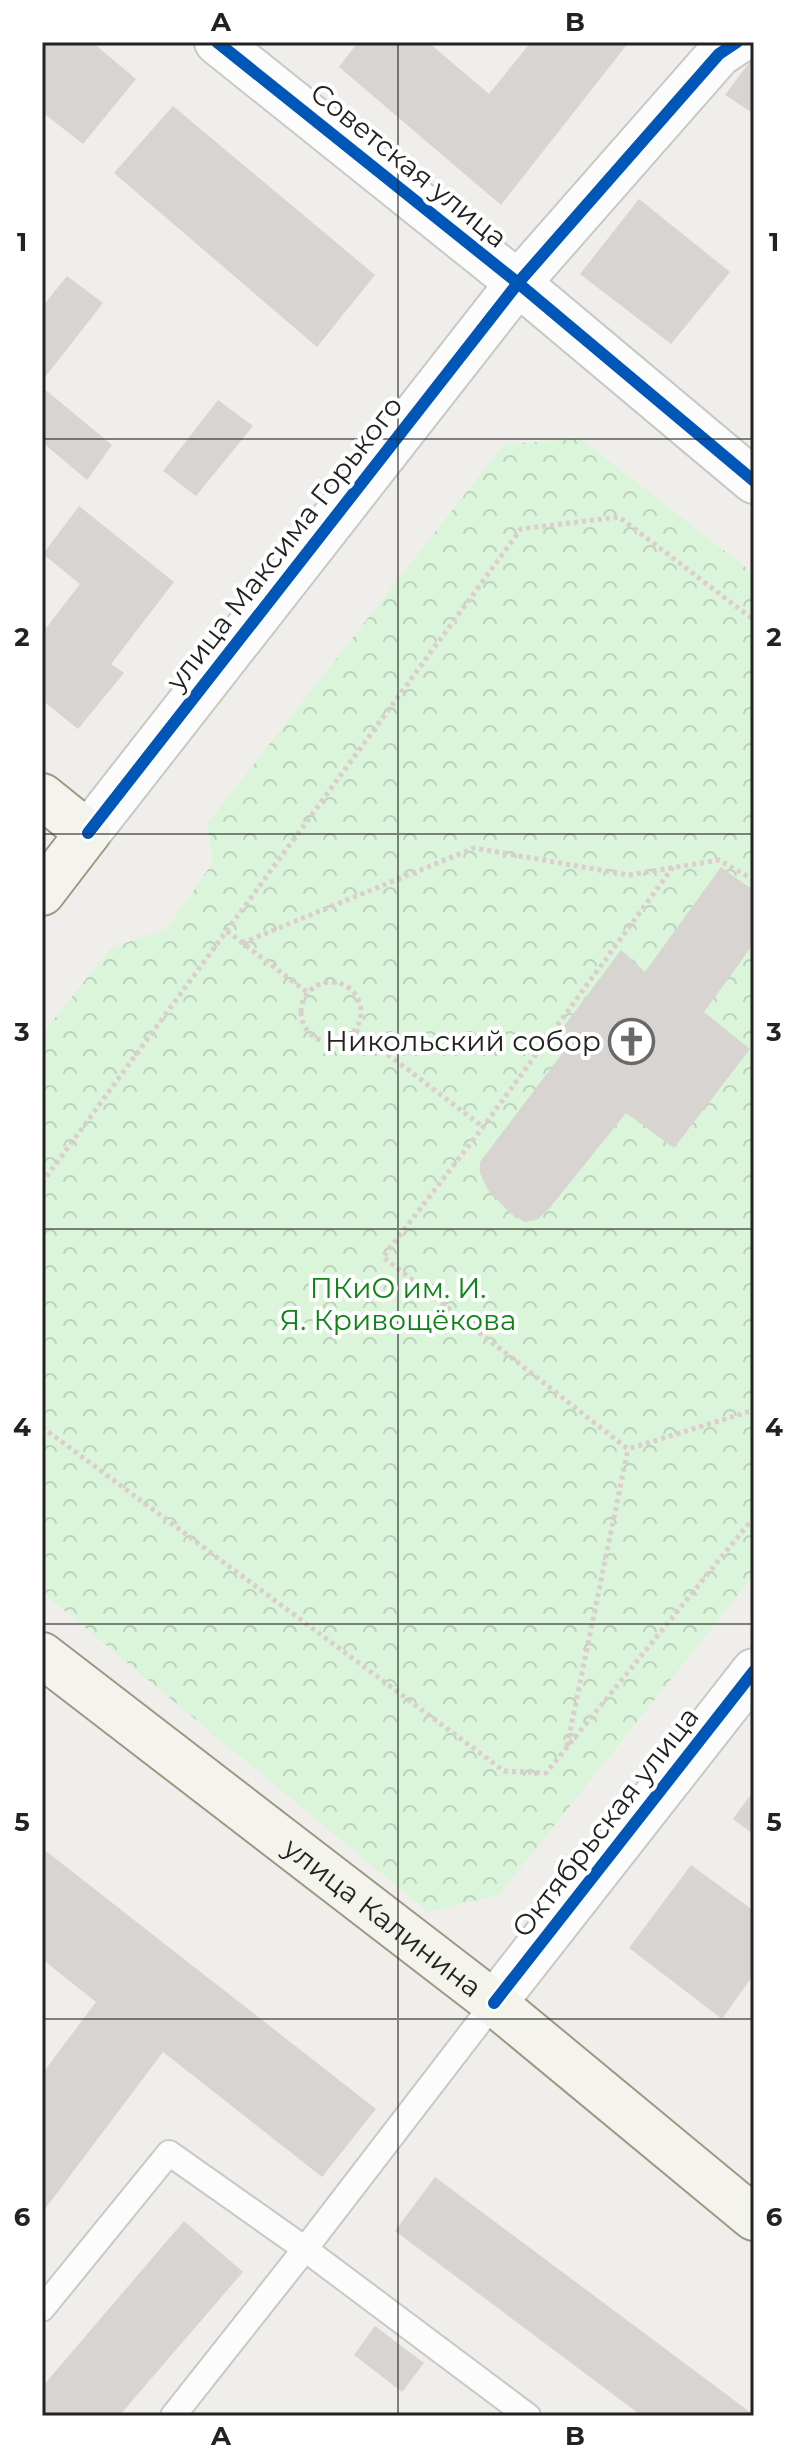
<svg xmlns="http://www.w3.org/2000/svg" width="796" height="2458" font-family="Montserrat,sans-serif">
<defs>
<pattern id="park-crowns" width="20" height="18" patternUnits="userSpaceOnUse" patternTransform="scale(2)"><rect width="20" height="18" fill="#daf5da"/><path d="M2 6a3 3 0 1 1 6 0M12 15a3 3 0 1 1 6 0" fill="none" stroke="#bbd2bb"/></pattern>
</defs>
<rect width="100%" height="100%" fill="#f0eeeb"/>
<path fill="url(#park-crowns)" d="M581,439L754,574V1575L499,1895L428,1912L42,1592V1034L111,948L168,928L213,862L207,824L504,444Z"/>
<path fill="#d7d4d2" d="M42,42H92L136,79L83,144L42,112Z
M358,42H428L489,94L531,42H629L501,205L339,67Z
M754,56V114L725,95Z
M173,106L375,275L317,347L114,173Z
M639,199L730,272L671,344L580,274Z
M67,276L103,303L42,381V307Z
M42,387L112,445L87,480L42,442Z
M218,400L253,426L196,496L163,471Z
M79,506L174,582L111,664L124,673L78,729L42,700V622L47,627L80,584L43,554Z
M721,867L754,891V943L704,1012L750,1049L674,1148L626,1113L548,1210L538,1219L525,1222L511,1214L488,1190L480,1173V1162L571,1042L559,1033L621,950L645,972Z
M754,1790V1835L733,1819Z
M42,1848L376,2109L322,2177L163,2052L42,2213V2074L96,2002L42,1959Z
M691,1865L754,1911V1974L722,2019L629,1948Z
M435,2177L754,2415V2416H642L395,2231Z
M184,2221L243,2272L119,2416H42V2387Z
M375,2326L424,2363L402,2392L354,2355Z"/>
<g fill="none" stroke-linecap="round" stroke-linejoin="round">
<defs>
<path id="service" d="M42,2309L169,2153L305,2249L494,2003
M173,2416L305,2249L528,2416"/>
<path id="minor" d="M217,42L518,283L719,54L737,42
M494,2003L754,1671"/>
<path id="tertiary" d="M88,833L518,283L754,481"/>
<g id="secondary">
<path d="M42,796L88,833L42,893"/>
<path id="s1" d="M42,1655L494,2003L754,2218"/>
</g>
</defs>
<use href="#service" stroke="#c9c8c7" stroke-width="28"/>
<use href="#minor" stroke="#c9c8c7" stroke-width="48"/>
<use href="#tertiary" stroke="#c9c8c7" stroke-width="48"/>
<use href="#secondary" stroke="#999a82" stroke-width="48"/>
<path stroke="#dccecd" stroke-width="5" stroke-dasharray="4 4" stroke-linecap="butt" d="M673,867L483,1127L383,1257L628,1449L754,1410
M227,931L308,993
M242,943L474,848L629,875L719,860L754,880
M301 1012a30 30 0 1 1 60 0a30 30 0 1 1-60 0Z
M356,1030L483,1127
M42,1183L521,529L619,517L754,620
M42,1427L504,1771L546,1773L754,1517
M567,1746L628,1449"/>
<use href="#service" stroke="#fdfcfc" stroke-width="24"/>
<use href="#minor" stroke="#fdfcfc" stroke-width="44"/>
<use href="#tertiary" stroke="#fdfcfc" stroke-width="44"/>
<use href="#secondary" stroke="#f4f4ed" stroke-width="44"/>
<defs>
<path id="cycleway" d="M217,42L518,283L754,481
M88,833L518,283L719,54L737,42
M494,2003L754,1671"/>
</defs>
<use href="#cycleway" stroke="#fff" stroke-width="17"/>
<use href="#cycleway" stroke="#0057b8" stroke-width="12"/>
</g>
<path fill="none" stroke="#222" stroke-width="2" stroke-opacity="0.55" d="M398,42V2416M42,439H754M42,834H754M42,1229H754M42,1624H754M42,2019H754"/>
<defs>
<symbol id="church-ring" viewBox="-11 -11 22 22"><circle r="9.5" fill="#fff" stroke="#6a6968" stroke-width="1.5"/><path d="M-1.2-6h2.4v3.5h3.3v2.4h-3.3V6h-2.4V-.1h-3.3v-2.4h3.3Z" fill="#6a6968"/></symbol>
</defs>
<g fill-rule="evenodd">
<use href="#church-ring" x="606" y="1016" width="51" height="51"/>
</g>
<g text-anchor="middle" stroke-width="8" stroke-linejoin="round" paint-order="stroke">
<g font-size="28" fill="#222" stroke="#fff">
<text transform="translate(409 165) rotate(39)" y="10">Советская улица</text>
<text transform="translate(284 543) rotate(-52)" y="10">улица Максима Горького</text>
<text transform="translate(605 1822) rotate(-52)" y="10">Октябрьская улица</text>
<text dy="10" stroke="none"><textPath href="#s1" startOffset="430">улица Калинина</textPath></text>
</g>
<g font-size="28" fill="#222" stroke="#fff" text-anchor="end">
<text x="601" y="1051">Никольский собор</text>
</g>
<g font-size="28" fill="#0c8416" stroke="#fff">
<text x="398" y="1298">ПКиО им. И.<tspan x="398" dy="32">Я. Кривощёкова</tspan></text>
</g>
</g>
<rect width="796" height="2458" fill="none" stroke="#ffffff" stroke-width="88"/>
<rect x="44" y="44" width="708" height="2370" fill="none" stroke="#222" stroke-width="3"/>
<g font-size="26" text-anchor="middle" font-weight="bold" fill="#222">
<text x="221" y="31">A</text>
<text x="575" y="31">B</text>
<text x="22" y="251">1</text>
<text x="774" y="251">1</text>
<text x="22" y="646">2</text>
<text x="774" y="646">2</text>
<text x="22" y="1041">3</text>
<text x="774" y="1041">3</text>
<text x="22" y="1436">4</text>
<text x="774" y="1436">4</text>
<text x="22" y="1831">5</text>
<text x="774" y="1831">5</text>
<text x="22" y="2226">6</text>
<text x="774" y="2226">6</text>
<text x="221" y="2445">A</text>
<text x="575" y="2445">B</text>
</g>
</svg>
